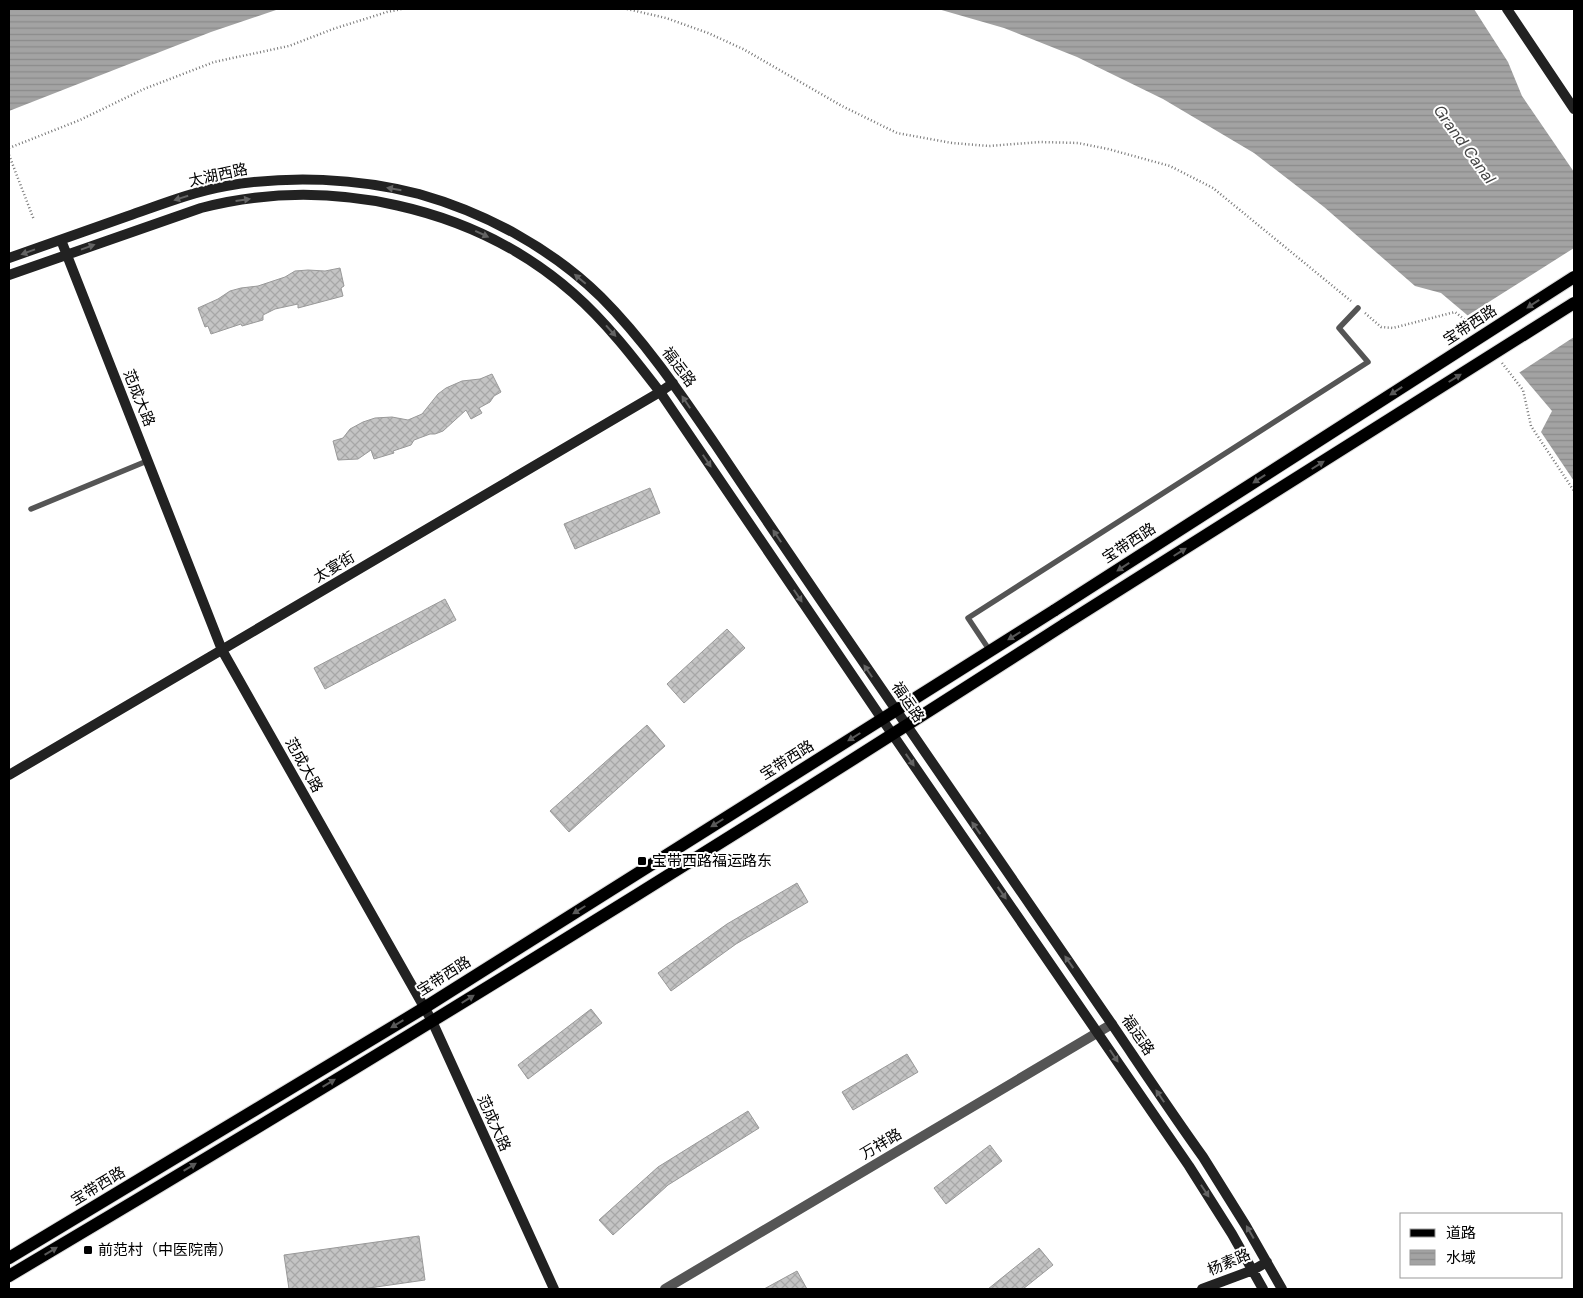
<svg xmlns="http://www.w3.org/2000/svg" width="1583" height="1298" font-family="'DM Sans','Noto Sans SC',sans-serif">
<defs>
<pattern id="water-rules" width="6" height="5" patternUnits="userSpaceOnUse" patternTransform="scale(1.25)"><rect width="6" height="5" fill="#a3a3a3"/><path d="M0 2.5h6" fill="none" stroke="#8b8b8b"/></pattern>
<pattern id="building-cross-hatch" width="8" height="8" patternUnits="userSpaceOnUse" patternTransform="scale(1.25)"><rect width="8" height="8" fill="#c4c4c4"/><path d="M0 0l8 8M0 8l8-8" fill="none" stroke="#a7a7a7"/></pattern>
</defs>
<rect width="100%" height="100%" fill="#fff"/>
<path fill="url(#water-rules)" d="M9,9H279L211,32L9,111Z
M938,9H1474L1508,62L1522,96L1574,172V481L1541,432L1552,411L1479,325L1441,293L1415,286L1324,207L1254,153L1163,99L1077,57L1004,28Z"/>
<path fill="#fff" d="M1574,248V337L1517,374L1477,327L1465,317Z"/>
<path fill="url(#building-cross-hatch)" stroke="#999" d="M340,268L344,286L341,288L343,296L298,308V304L275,309L263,315V320L242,326L241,324L211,334L208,326L205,327L198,308L218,299L230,291L241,288L258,286L285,277L295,271L308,270L325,271Z
M492,374L501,392L494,396L490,402L479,408L482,413L471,419L466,410L443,431L435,434H430L414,440L411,445L393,451L394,453L374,459L371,450L358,459L338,460L333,441L343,438L350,429L363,422L375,418L392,417L408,420L422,414L438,394L446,388L462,381L480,379Z
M650,488L660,513L575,549L564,524Z
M445,599L456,620L325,689L314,668Z
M727,629L745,648L684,703L667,684Z
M647,725L665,746L569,832L550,811Z
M797,883L808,902L736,944L671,991L658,973L727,924Z
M591,1009L602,1023L528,1079L518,1065Z
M907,1054L918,1072L853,1110L842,1092Z
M748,1111L759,1128L668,1185L613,1235L599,1220L658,1167Z
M990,1145L1002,1161L946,1204L934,1188Z
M419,1236L425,1280L362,1289H289L284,1255Z
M1039,1248L1053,1265L1023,1289H988Z
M797,1271L807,1289H764Z"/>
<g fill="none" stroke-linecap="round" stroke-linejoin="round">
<defs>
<path id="primary" d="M9,1258L424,1008L1055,610
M9,1276C365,1065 717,848 1065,624"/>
</defs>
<use href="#primary" stroke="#dbdbdb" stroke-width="14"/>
<path stroke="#777" stroke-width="2.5" stroke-dasharray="1 2.5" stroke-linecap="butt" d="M627,9L666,18L708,33L743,49L842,106L897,133L952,143L989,146L1040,142L1078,143L1108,149L1170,166L1213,188L1351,301
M9,148L80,120L144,89L214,62L289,46L333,29L387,12L402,9
M9,155L34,220
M1365,313L1381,327L1393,328L1455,312L1469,323L1473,328
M1502,363L1523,390L1531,426L1574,491"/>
<path stroke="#555" stroke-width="5.5" d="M31,509L147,461
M990,651L968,618L1368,362L1339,328L1358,308"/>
<path stroke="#555" stroke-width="10" d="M665,1289L1112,1024"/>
<path stroke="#222" stroke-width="10" d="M1507,9L1574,109
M61,240L222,650L432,1021L554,1289
M9,258C49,244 89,230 128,216C160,205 192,192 226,186C289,175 357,178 419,194C486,213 551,248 601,297C645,341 680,393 715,444C751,498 788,552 824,605C918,743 1013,880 1107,1017C1139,1064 1170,1111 1203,1157L1246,1226L1282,1289
M9,275L201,208C328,175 474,206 573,293C606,322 633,357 660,392L882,719L1189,1166L1232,1234L1263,1289
M9,775L660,392L673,383
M1202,1289L1253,1270L1267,1262"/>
<use href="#primary" stroke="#000" stroke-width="12"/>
<defs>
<path id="primary-bridge" d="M1055,610L1574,277
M1065,624L1574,303"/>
</defs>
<use href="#primary-bridge" stroke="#dbdbdb" stroke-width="14" stroke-linecap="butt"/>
<use href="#primary-bridge" stroke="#000" stroke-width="12"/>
</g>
<defs><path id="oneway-solid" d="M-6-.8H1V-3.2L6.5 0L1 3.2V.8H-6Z" transform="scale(1.25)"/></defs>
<g fill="#646464">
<use href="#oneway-solid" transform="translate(394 189) rotate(-170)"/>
<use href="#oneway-solid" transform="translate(181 198) rotate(163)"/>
<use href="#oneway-solid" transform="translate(243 200) rotate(-8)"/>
<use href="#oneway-solid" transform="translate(482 234) rotate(25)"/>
<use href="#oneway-solid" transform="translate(88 247) rotate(-20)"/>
<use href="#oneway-solid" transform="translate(28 252) rotate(160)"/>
<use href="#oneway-solid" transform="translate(580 279) rotate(-140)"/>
<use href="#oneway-solid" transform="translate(611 331) rotate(48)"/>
<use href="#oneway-solid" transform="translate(686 402) rotate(-124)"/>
<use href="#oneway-solid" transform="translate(707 461) rotate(56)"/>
<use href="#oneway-solid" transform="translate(777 536) rotate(-124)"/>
<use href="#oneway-solid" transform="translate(798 596) rotate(56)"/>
<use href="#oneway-solid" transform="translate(868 671) rotate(-124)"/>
<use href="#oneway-solid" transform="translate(910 760) rotate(55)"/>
<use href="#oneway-solid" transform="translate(976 828) rotate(-125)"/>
<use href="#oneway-solid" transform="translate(1002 893) rotate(55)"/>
<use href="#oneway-solid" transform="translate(1069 962) rotate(-125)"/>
<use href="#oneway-solid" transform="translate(1114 1056) rotate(56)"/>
<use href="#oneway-solid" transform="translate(1160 1096) rotate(-124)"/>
<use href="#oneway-solid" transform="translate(1205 1191) rotate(57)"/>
<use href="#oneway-solid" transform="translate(1250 1232) rotate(-120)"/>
</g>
<g fill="#595959">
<use href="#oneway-solid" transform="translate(1533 304) rotate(147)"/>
<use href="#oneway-solid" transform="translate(1455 378) rotate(-32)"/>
<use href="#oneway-solid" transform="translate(1396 391) rotate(147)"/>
<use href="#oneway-solid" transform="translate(1318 465) rotate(-32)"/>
<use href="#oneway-solid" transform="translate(1259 479) rotate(147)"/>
<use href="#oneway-solid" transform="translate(1180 552) rotate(-32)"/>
<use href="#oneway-solid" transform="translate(1123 567) rotate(147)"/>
<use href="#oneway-solid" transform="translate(1014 636) rotate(148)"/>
<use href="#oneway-solid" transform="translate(854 737) rotate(148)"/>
<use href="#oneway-solid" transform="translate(717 823) rotate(148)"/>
<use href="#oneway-solid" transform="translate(579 910) rotate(148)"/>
<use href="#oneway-solid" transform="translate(468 999) rotate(-32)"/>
<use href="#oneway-solid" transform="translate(397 1024) rotate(149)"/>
<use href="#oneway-solid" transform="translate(329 1083) rotate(-31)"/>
<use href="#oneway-solid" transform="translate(190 1167) rotate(-31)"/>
<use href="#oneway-solid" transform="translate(51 1251) rotate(-31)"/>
</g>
<g fill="#000" stroke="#fff" stroke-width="2">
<rect x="637" y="856" width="10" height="10" rx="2.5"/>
<rect x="83" y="1245" width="10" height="10" rx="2.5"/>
</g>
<g text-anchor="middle" stroke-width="4" stroke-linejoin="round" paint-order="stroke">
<g font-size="15" fill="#000" stroke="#fff">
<text transform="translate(218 175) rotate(-12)" y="5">太湖西路</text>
<text transform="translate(1470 325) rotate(-33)" y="5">宝带西路</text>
<text transform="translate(679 367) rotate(53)" y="5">福运路</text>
<text transform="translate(139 398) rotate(68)" y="5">范成大路</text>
<text transform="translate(1129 543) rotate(-33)" y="5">宝带西路</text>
<text transform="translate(334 567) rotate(-31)" y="5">太宴街</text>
<text transform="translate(908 702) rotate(56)" y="5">福运路</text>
<text transform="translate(787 760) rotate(-32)" y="5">宝带西路</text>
<text transform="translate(304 765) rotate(61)" y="5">范成大路</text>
<text transform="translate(444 976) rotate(-32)" y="5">宝带西路</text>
<text transform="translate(1138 1035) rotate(56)" y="5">福运路</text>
<text transform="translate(494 1123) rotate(66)" y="5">范成大路</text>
<text transform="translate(881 1144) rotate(-31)" y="5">万祥路</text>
<text transform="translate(98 1186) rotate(-31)" y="5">宝带西路</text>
<text transform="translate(1229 1262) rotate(-23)" y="5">杨素路</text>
</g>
<g font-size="15" fill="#000" stroke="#fff" text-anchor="start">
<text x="652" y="866">宝带西路福运路东</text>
<text x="98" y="1255">前范村（中医院南）</text>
</g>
<g font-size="16" font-style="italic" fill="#444" stroke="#fff">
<text transform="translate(1465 144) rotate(54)" y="6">Grand Canal</text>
</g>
</g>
<rect width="1583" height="1298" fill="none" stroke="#000000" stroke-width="20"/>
<rect x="1400" y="1213" width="162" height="65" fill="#ffffff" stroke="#999999"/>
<rect x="1410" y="1229" width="25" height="8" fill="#000000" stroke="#999999"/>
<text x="1446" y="1238" font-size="15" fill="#000000">道路</text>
<rect x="1410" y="1250" width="25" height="15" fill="url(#water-rules)" stroke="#999999"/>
<text x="1446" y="1263" font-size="15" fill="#000000">水域</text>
</svg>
